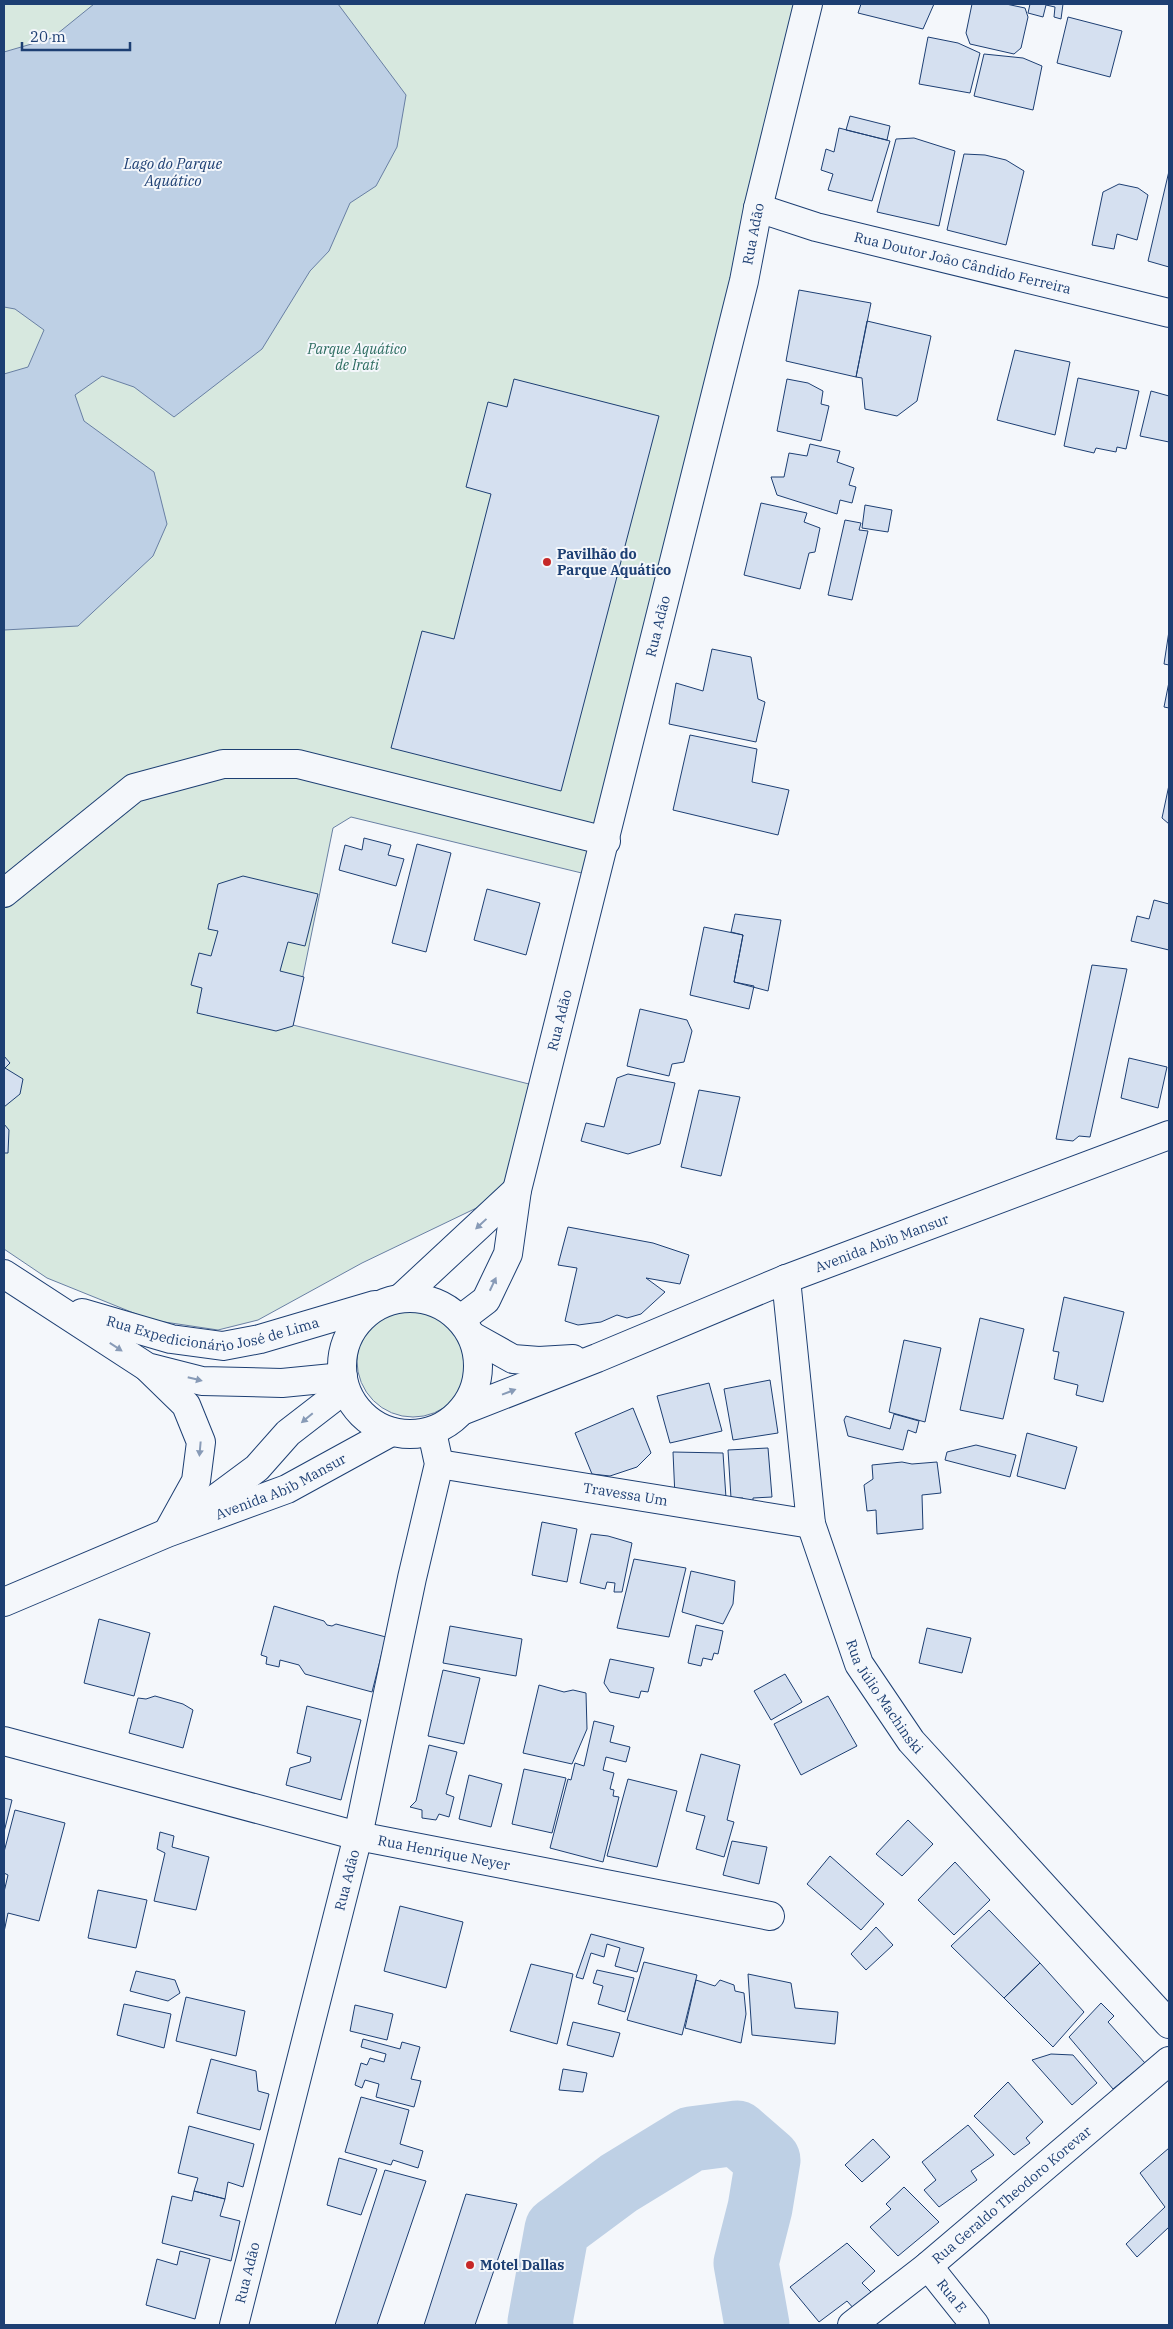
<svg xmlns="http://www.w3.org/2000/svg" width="1173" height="2329" font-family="'IBM Plex Serif',serif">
<rect width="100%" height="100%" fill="#f4f7fb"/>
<path fill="#d7e8df" stroke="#687fa3" d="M4,4H808L594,876L351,817L333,828L293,1025L541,1087L516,1189L362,1263L258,1320L218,1330L151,1320L47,1278L4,1249Z
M357 1361a56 56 0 1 1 112 0a56 56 0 1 1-112 0Z"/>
<path fill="#bed0e5" stroke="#687fa3" d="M94,4H338L406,95L397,147L376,186L350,203L329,251L310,271L262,349L174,417L134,387L102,376L75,395L84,421L154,472L167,524L153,556L78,626L4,630V374L28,367L44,330L15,309L4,307V52L52,38Z"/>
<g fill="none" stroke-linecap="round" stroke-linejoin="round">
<path stroke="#bed0e5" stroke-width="65" d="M541,2325L540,2322L557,2229L619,2183L691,2139L737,2133L768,2160L760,2208L746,2263L757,2325"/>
</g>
<path fill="#d5e0f0" stroke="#1d3f73" d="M861,4H934L923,29L858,13Z
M972,4H1006L1025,8L1028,17L1021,48L1014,54L970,44L966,33Z
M1030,4H1063L1061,19L1054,17L1055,7L1046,5L1043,17L1028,13Z
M1068,17L1122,31L1110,77L1057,63Z
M928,37L958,43L980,53L970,93L919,84Z
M984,54L1023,58L1042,66L1033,110L974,96Z
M850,116L890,126L887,140L846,130Z
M839,128L890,141L872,201L828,190L833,174L821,170L826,149L834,152Z
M914,138L955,151L939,226L877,212L896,139Z
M964,154L985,155L1006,160L1024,171L1006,245L947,230Z
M1169,171V267L1148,261Z
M1119,184L1138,188L1148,195L1137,240L1117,234L1114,249L1092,245L1103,192Z
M799,290L871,303L856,377L786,361Z
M867,321L931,336L917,401L897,416L865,409L862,378L856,377Z
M1015,350L1070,362L1055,435L997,420Z
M1078,378L1139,391L1126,449L1117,447L1116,452L1096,448L1094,453L1064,446Z
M514,379L659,416L561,791L391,748L422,631L454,639L491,494L466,487L488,402L507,407Z
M787,379L808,383L823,391L821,404L829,406L821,441L777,431Z
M1151,391L1169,396V442L1140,436Z
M810,444L840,451L837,462L854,468L849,485L856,487L852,503L840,500L837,514L777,495L771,477H784L789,453L807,456Z
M761,503L807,513L804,522L820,528L815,552L809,553L800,589L744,575Z
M865,505L892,510L888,532L862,528Z
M845,520L861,523L859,530L868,531L852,600L828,595Z
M1169,631V665L1164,664Z
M712,649L751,657L758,699L765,702L756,742L669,724L676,683L703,691Z
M1169,682V708L1164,707Z
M690,735L757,749L752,782L789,790L778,835L673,810Z
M1169,785V824L1162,818Z
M364,838L391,845L388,855L404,859L396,886L339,870L345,845L362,850Z
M417,844L451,853L426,952L392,943Z
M243,876L318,894L305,946L288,942L280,971L304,977L293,1026L276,1031L197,1013L202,988L191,985L199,953L211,956L218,931L208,929L218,884Z
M487,889L540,903L526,955L474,940Z
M1154,900L1169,904V950L1131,941L1137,916L1149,919Z
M735,914L781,920L768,991L734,982L743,935L731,932Z
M704,927L743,935L734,982L754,986L749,1009L690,995Z
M1092,965L1127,969L1090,1137L1079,1136L1073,1141L1056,1139Z
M640,1009L687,1020L692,1031L684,1062L672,1064L669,1076L627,1066Z
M4,1056L10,1063L5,1068L23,1079L20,1094L4,1107Z
M1129,1058L1167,1067L1158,1108L1121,1098Z
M628,1074L675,1083L660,1144L628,1154L581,1141L586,1123L604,1127L617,1078Z
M699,1090L740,1097L721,1176L681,1167Z
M4,1124L9,1130L8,1153H4Z
M568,1227L653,1243L689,1255L680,1284L646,1278L665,1292L641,1314L627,1318L617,1315L601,1322L578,1325L565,1321L577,1268L558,1265Z
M1064,1297L1124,1312L1103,1402L1076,1395L1078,1385L1054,1379L1059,1352L1053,1351Z
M980,1318L1024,1329L1003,1419L960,1410Z
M904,1340L941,1348L925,1422L889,1412Z
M770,1380L778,1433L733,1440L724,1389Z
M709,1383L722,1431L670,1443L657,1396Z
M633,1408L651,1453L637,1467L610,1476L592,1474L575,1433Z
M894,1414L919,1421L916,1433L908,1430L903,1450L848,1436L844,1420L846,1416L890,1429Z
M1027,1433L1077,1447L1065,1489L1017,1476Z
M976,1445L1016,1455L1010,1477L945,1460L947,1452Z
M768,1448L772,1497L753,1498V1505L742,1506L743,1498H731L728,1450Z
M673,1452L723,1453L726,1498L675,1497Z
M902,1462L912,1464L937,1462L941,1493L922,1495L923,1529L877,1534L876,1510L867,1511L864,1485L873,1479L872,1465Z
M542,1522L577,1529L567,1582L532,1575Z
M591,1534L608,1536L632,1543L622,1592H614L615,1583L607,1582L605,1589L580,1583Z
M634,1559L686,1568L669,1637L617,1628Z
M691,1571L735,1581L733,1604L723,1624L682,1612Z
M274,1606L324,1621L327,1625L332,1626L336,1624L386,1637L372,1692L305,1674L299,1665L280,1660L279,1667L266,1664L267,1657L261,1655Z
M99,1619L150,1633L134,1696L84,1683Z
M696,1625L723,1631L718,1654L714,1653L712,1660L703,1658L701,1666L688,1663Z
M450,1626L522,1639L516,1676L443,1663Z
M927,1628L971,1638L962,1673L919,1663Z
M610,1659L654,1668L648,1692L641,1691L639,1698L610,1692L604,1683Z
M443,1670L480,1678L464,1744L428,1736Z
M785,1674L802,1702L771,1720L754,1691Z
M539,1685L564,1692L573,1690L586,1693L587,1729L572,1764L523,1753Z
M155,1696L183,1704L193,1710L183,1748L129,1733L138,1698L146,1699Z
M828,1696L857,1746L801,1775L774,1724Z
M307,1706L361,1720L341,1800L286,1785L290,1768L310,1762L311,1757L297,1753Z
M594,1721L614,1726L610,1742L630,1747L626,1762L606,1757L603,1770L614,1773L610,1789L614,1790L613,1796L619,1797L603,1862L550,1848L568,1779L571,1780L575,1763L584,1766Z
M429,1745L457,1752L446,1794L454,1797L449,1817L439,1814L436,1820L422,1818V1810L410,1807L416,1801Z
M701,1754L740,1765L727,1820L734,1822L724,1857L696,1849L705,1816L686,1811Z
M524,1769L566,1778L552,1833L512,1824Z
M469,1775L502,1784L491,1827L459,1819Z
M628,1779L677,1791L657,1867L607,1856Z
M4,1798L12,1800L4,1832Z
M15,1810L65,1823L39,1921L8,1913L4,1932V1892L8,1875L4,1873V1852Z
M908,1820L933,1844L902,1876L876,1854Z
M160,1832L174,1836L172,1847L209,1857L196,1910L154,1901L165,1853L157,1849Z
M732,1841L767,1847L759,1884L723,1875Z
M830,1856L884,1904L861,1930L807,1884Z
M955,1862L990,1900L954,1935L918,1900Z
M98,1890L147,1900L136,1948L88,1938Z
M400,1906L463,1922L446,1988L384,1971Z
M989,1910L1040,1963L1004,1998L951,1946Z
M876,1927L893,1945L866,1970L851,1954Z
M591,1934L644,1948L637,1972L615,1966L620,1948L607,1944L604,1957L591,1953L583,1979L576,1977Z
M644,1962L697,1975L682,2035L627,2020Z
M1040,1963L1084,2012L1053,2047L1004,1998Z
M531,1964L573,1974L557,2044L510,2031Z
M597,1970L634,1978L625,2012L598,2004L603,1986L593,1983Z
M136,1971L175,1980L180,1993L168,2001L130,1991Z
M748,1974L791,1983L795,2008L838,2012L835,2044L752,2035Z
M696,1980L715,1986L720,1980L734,1985L735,1991L744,1993L746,2014L741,2043L685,2028Z
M186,1997L245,2011L236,2056L176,2041Z
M1101,2003L1114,2016L1108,2022L1145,2063L1113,2089L1069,2037Z
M124,2004L171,2014L164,2048L117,2035Z
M355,2005L393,2014L387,2040L350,2031Z
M573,2022L620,2033L613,2057L567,2045Z
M363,2039L400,2049L402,2042L420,2047L411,2079L421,2081L414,2107L376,2097L379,2084L365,2080L362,2088L355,2085L361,2063L367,2065L370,2058L384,2062L386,2054L361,2047Z
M1051,2054L1073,2055L1097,2083L1072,2105L1032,2060Z
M211,2059L256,2071L258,2091L269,2094L260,2130L197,2113Z
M563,2069L587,2073L583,2092L559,2090Z
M1008,2082L1043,2122L1026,2138L1030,2143L1014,2155L974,2116Z
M361,2097L409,2110L400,2144L423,2151L418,2168L393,2160L391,2165L345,2152Z
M968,2125L994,2155L971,2171L977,2180L939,2207L924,2190L936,2180L922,2162Z
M189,2126L254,2144L243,2187L228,2182L225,2199L194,2191L198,2178L178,2173Z
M873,2139L890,2157L862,2182L845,2165Z
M1169,2148V2227L1137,2257L1126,2244L1165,2207L1140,2173Z
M339,2158L377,2169L361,2215L327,2205Z
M385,2170L426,2181L377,2325H335Z
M904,2187L939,2222L898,2256L870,2227L891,2209L886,2204Z
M194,2191L225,2199L220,2216L240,2221L231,2261L162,2243L172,2196L192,2201Z
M466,2194L517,2204L475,2325H424Z
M847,2243L875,2271L862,2283L872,2293L855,2310L847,2301L819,2322L790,2287Z
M180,2251L210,2259L195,2319L146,2305L157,2259L177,2265Z"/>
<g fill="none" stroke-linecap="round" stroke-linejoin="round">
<defs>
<g id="minor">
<path id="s1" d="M758,208L816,227L1169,313"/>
<path d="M4,893L134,788L223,764H298L606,841"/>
<path d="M4,1274L147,1367L202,1381L282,1383L343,1377"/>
<path id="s2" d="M786,1279L811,1524L859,1664L911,1741L1169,2024"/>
<path d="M402,1297L517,1190"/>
<circle cx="410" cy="1366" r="68"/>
<path id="s3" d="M82,1313L171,1339L223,1346L260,1339L375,1305"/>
<path id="s4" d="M461,1319L486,1300L508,1254L517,1190L744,281L758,208L808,4"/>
<path d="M472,1336L513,1359L539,1361L573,1359"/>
<path d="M149,1369L186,1405L201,1442L196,1481L170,1528"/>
<path id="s5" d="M464,1410L597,1358L786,1279L1169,1135"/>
<path id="s6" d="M439,1464L811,1524"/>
<path d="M199,1511L257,1468L288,1433L345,1389"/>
<path id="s7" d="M4,1602L167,1533L287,1489L391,1432"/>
<path id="s8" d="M4,1741L358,1836L770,1916"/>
<path id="s9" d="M928,2266L975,2325"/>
<path id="s10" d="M234,2325L358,1836L412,1578L439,1464L432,1432"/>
<path id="s11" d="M852,2325L928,2266L1169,2061"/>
</g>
</defs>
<use href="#minor" stroke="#1d3f73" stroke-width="30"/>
<use href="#minor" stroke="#f4f7fb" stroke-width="28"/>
</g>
<defs><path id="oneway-solid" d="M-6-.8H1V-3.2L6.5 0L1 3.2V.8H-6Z" transform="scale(1.25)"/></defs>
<g fill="#889bb7">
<use href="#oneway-solid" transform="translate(481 1224) rotate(137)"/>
<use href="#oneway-solid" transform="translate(493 1284) rotate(-65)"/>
<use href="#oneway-solid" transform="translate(116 1347) rotate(33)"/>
<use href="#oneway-solid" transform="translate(195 1379) rotate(14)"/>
<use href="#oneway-solid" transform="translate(509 1392) rotate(-21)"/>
<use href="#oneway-solid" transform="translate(307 1418) rotate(140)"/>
<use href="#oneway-solid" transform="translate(200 1449) rotate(95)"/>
</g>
<g fill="#c62828" stroke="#f4f7fb" stroke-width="2">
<circle cx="547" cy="562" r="5"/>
<circle cx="470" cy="2265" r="5"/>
</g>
<g text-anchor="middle" stroke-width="4" stroke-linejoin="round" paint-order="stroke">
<g font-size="14" fill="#1d3f73" stroke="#f4f7fb">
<text dy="5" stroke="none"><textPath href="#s4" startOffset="1132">Rua Adão</textPath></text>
<text dy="5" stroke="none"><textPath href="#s1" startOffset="212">Rua Doutor João Cândido Ferreira</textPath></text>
<text dy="5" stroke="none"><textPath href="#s4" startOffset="728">Rua Adão</textPath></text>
<text dy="5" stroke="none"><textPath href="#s4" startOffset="322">Rua Adão</textPath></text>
<text dy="5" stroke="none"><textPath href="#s5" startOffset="450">Avenida Abib Mansur</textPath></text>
<text dy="5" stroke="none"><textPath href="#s3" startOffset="135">Rua Expedicionário José de Lima</textPath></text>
<text dy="5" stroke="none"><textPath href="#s7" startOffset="300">Avenida Abib Mansur</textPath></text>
<text dy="5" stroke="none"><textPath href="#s6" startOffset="189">Travessa Um</textPath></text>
<text dy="5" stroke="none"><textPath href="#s2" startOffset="435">Rua Júlio Machinski</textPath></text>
<text dy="5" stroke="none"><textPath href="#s8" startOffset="454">Rua Henrique Neyer</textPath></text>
<text dy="5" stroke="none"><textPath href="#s10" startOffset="459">Rua Adão</textPath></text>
<text dy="5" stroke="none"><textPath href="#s11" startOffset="206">Rua Geraldo Theodoro Korevar</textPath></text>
<text dy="5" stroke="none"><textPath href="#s10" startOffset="54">Rua Adão</textPath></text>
<text dy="5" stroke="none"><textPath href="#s9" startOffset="38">Rua E</textPath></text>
</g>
<g font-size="14" font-style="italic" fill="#2c6c60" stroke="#f4f7fb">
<text x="357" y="354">Parque Aquático<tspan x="357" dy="16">de Irati</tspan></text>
</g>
<g font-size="14" font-weight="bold" fill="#1d3f73" stroke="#f4f7fb" text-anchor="start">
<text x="557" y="559">Pavilhão do<tspan x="557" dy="16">Parque Aquático</tspan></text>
<text x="480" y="2270">Motel Dallas</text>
</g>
<g font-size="15" font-style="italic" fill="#1d3f73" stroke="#f4f7fb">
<text x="173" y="169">Lago do Parque<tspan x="173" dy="17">Aquático</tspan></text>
</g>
</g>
<rect width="1173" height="2329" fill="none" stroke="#1d3f73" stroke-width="10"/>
<path d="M22 42v8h108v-8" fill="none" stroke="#1d3f73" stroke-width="2.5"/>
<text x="30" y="42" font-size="15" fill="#1d3f73" stroke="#f4f7fb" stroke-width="4" paint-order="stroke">20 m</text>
</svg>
